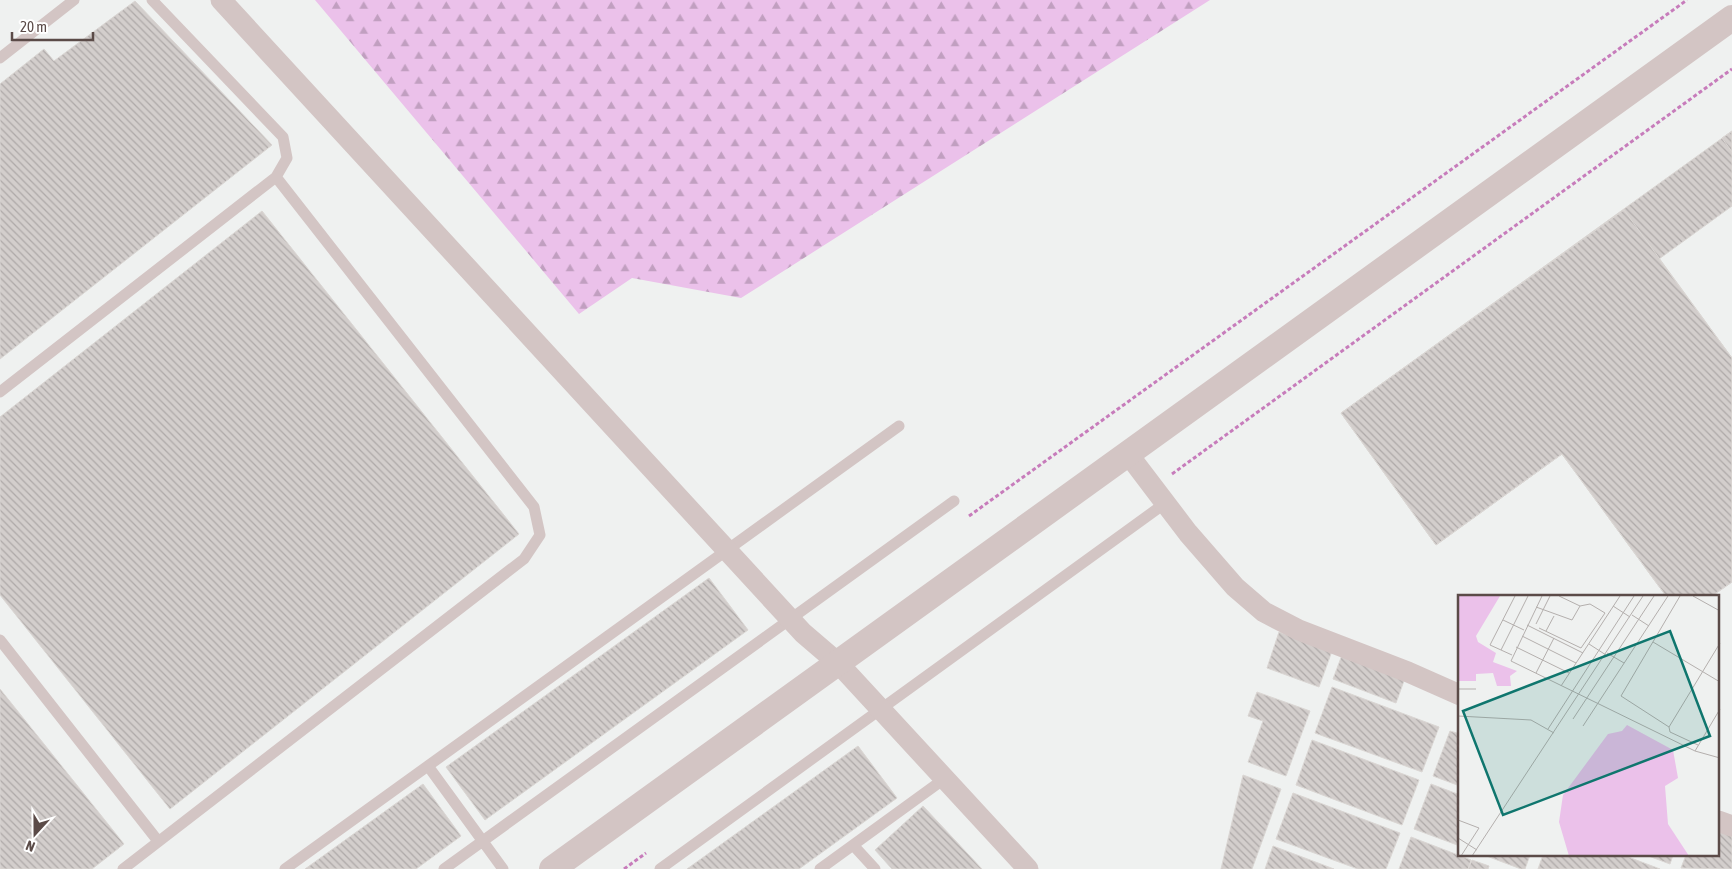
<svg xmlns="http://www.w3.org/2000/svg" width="1732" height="869" font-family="'Asap Condensed',sans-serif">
<defs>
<pattern id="forest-firs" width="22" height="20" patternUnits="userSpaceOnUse" patternTransform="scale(1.25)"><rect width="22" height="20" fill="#ebc1ea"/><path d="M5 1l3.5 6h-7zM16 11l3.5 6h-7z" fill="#c19fc0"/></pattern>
<pattern id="building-back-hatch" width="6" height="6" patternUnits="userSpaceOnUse" patternTransform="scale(1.25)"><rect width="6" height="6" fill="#d3cecc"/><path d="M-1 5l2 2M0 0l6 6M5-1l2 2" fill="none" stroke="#aea9a8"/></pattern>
</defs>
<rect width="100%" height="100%" fill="#eff1f0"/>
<path fill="url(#forest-firs)" d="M315,0H1210L741,298L632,278L579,314Z"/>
<path fill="url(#building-back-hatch)" stroke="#dad6d3" d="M135,1L272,145L0,359V84L44,49L54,61Z
M1732,131V152L1722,138Z
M1732,131V206L1659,259L1732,358V582L1712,596H1666L1562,454L1436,545L1341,413Z
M1624,210L1732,358V582L1712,596H1666L1562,454L1436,545L1341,413Z
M262,211L519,534L170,809L0,595V417Z
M709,578L748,630L485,820L446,767Z
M1279,632L1332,651L1319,687L1267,668Z
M1342,655L1405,678L1396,703L1333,679Z
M1332,687L1439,727L1422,772L1315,733Z
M0,689L124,844L92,869H0Z
M1257,692L1310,711L1286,776L1248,762L1263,721L1248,716Z
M1450,731L1460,734V786L1433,776Z
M1312,740L1419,780L1402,825L1296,785Z
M858,746L897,798L799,869H687Z
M1243,775L1281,789L1252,869H1221Z
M423,784L461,836L416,869H305Z
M1431,784L1460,795V846L1414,829Z
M1293,793L1400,833L1386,869H1358L1276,839Z
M923,806L982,869H892L875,850Z
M1718,830L1732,835V869L1681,868L1686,855H1718Z
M1411,837L1471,860L1468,869H1399Z
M1273,846L1334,869H1265Z
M1484,855H1530L1525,869H1521Z
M1543,855H1623L1660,869H1538Z
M1646,855H1673L1670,864Z
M1472,860L1489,866L1488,869H1468Z"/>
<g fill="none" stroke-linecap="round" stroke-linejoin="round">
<path stroke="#c77cbb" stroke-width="3" stroke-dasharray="4 2.5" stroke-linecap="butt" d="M1172,474L1732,69
M969,516L1687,0
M624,869L646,853"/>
<path stroke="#d3c5c4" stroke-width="11" d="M0,58L74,0
M0,392L276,177
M0,640L158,841
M428,766L503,869
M853,845L875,869
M123,869L524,559L540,535L534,507L276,177L287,158L283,137L152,0
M285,869L899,426
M444,869L954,501
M660,869L1164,504
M820,869L944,779"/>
<path stroke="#d3c5c4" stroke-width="21" d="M221,0L803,633L838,663L1028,869
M1128,454L1188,533L1235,587L1264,612L1299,630L1408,672L1460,695
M1718,821L1732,826"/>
<path stroke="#d3c5c4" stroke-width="26" d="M552,869L1732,18"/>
</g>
<g transform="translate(1458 595)">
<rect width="261" height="261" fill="#eff1f0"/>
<path d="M0,1H42L18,41L20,47L38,58L35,67L59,76L52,81L53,91H39L35,78L18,79V86H0ZM169,130L215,155L220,183L207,191L210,229L231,261H111L101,227L105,200L150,139L164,136Z" fill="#ebc1ea"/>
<path fill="none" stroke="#b4afad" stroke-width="1" d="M84,1L53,66L237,156L262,163M222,1L163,101L211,132L212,137L240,150M235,1L262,16M155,11L172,22M78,12L114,25L122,11M174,20L191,31M45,25L66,35M78,29L92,1M69,30L125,58M81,33L123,53L147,18L132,9L122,11L101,1M88,36L96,21M64,41L118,68M195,47L262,87M131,49L148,60M58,52L111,78M43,55L70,1M149,58L166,68M54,60L32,50L57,1M78,78L96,43M103,91L162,1M0,94H18M0,121L73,125L96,138M115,124L196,1M125,131L210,1M211,132L262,48M90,134L176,1M237,156L262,114M0,225L21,233L3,261M0,243L19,255M14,261L185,1"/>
<path fill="#0f766e" fill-opacity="0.15" stroke="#0f766e" stroke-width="2.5" d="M212,36L252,141L45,220L5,116Z"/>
<rect width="261" height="261" fill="none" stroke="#5b4b48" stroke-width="2.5"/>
</g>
<g transform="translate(35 834) rotate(201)" stroke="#ffffff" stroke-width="4" paint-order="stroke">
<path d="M0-4L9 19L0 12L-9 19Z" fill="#5b4b48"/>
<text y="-8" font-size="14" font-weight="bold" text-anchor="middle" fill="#5b4b48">N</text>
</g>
<path d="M12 32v8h81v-8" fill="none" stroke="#5b4b48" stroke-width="2.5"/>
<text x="20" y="32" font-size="15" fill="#5b4b48" stroke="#ffffff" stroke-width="4" paint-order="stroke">20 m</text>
</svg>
